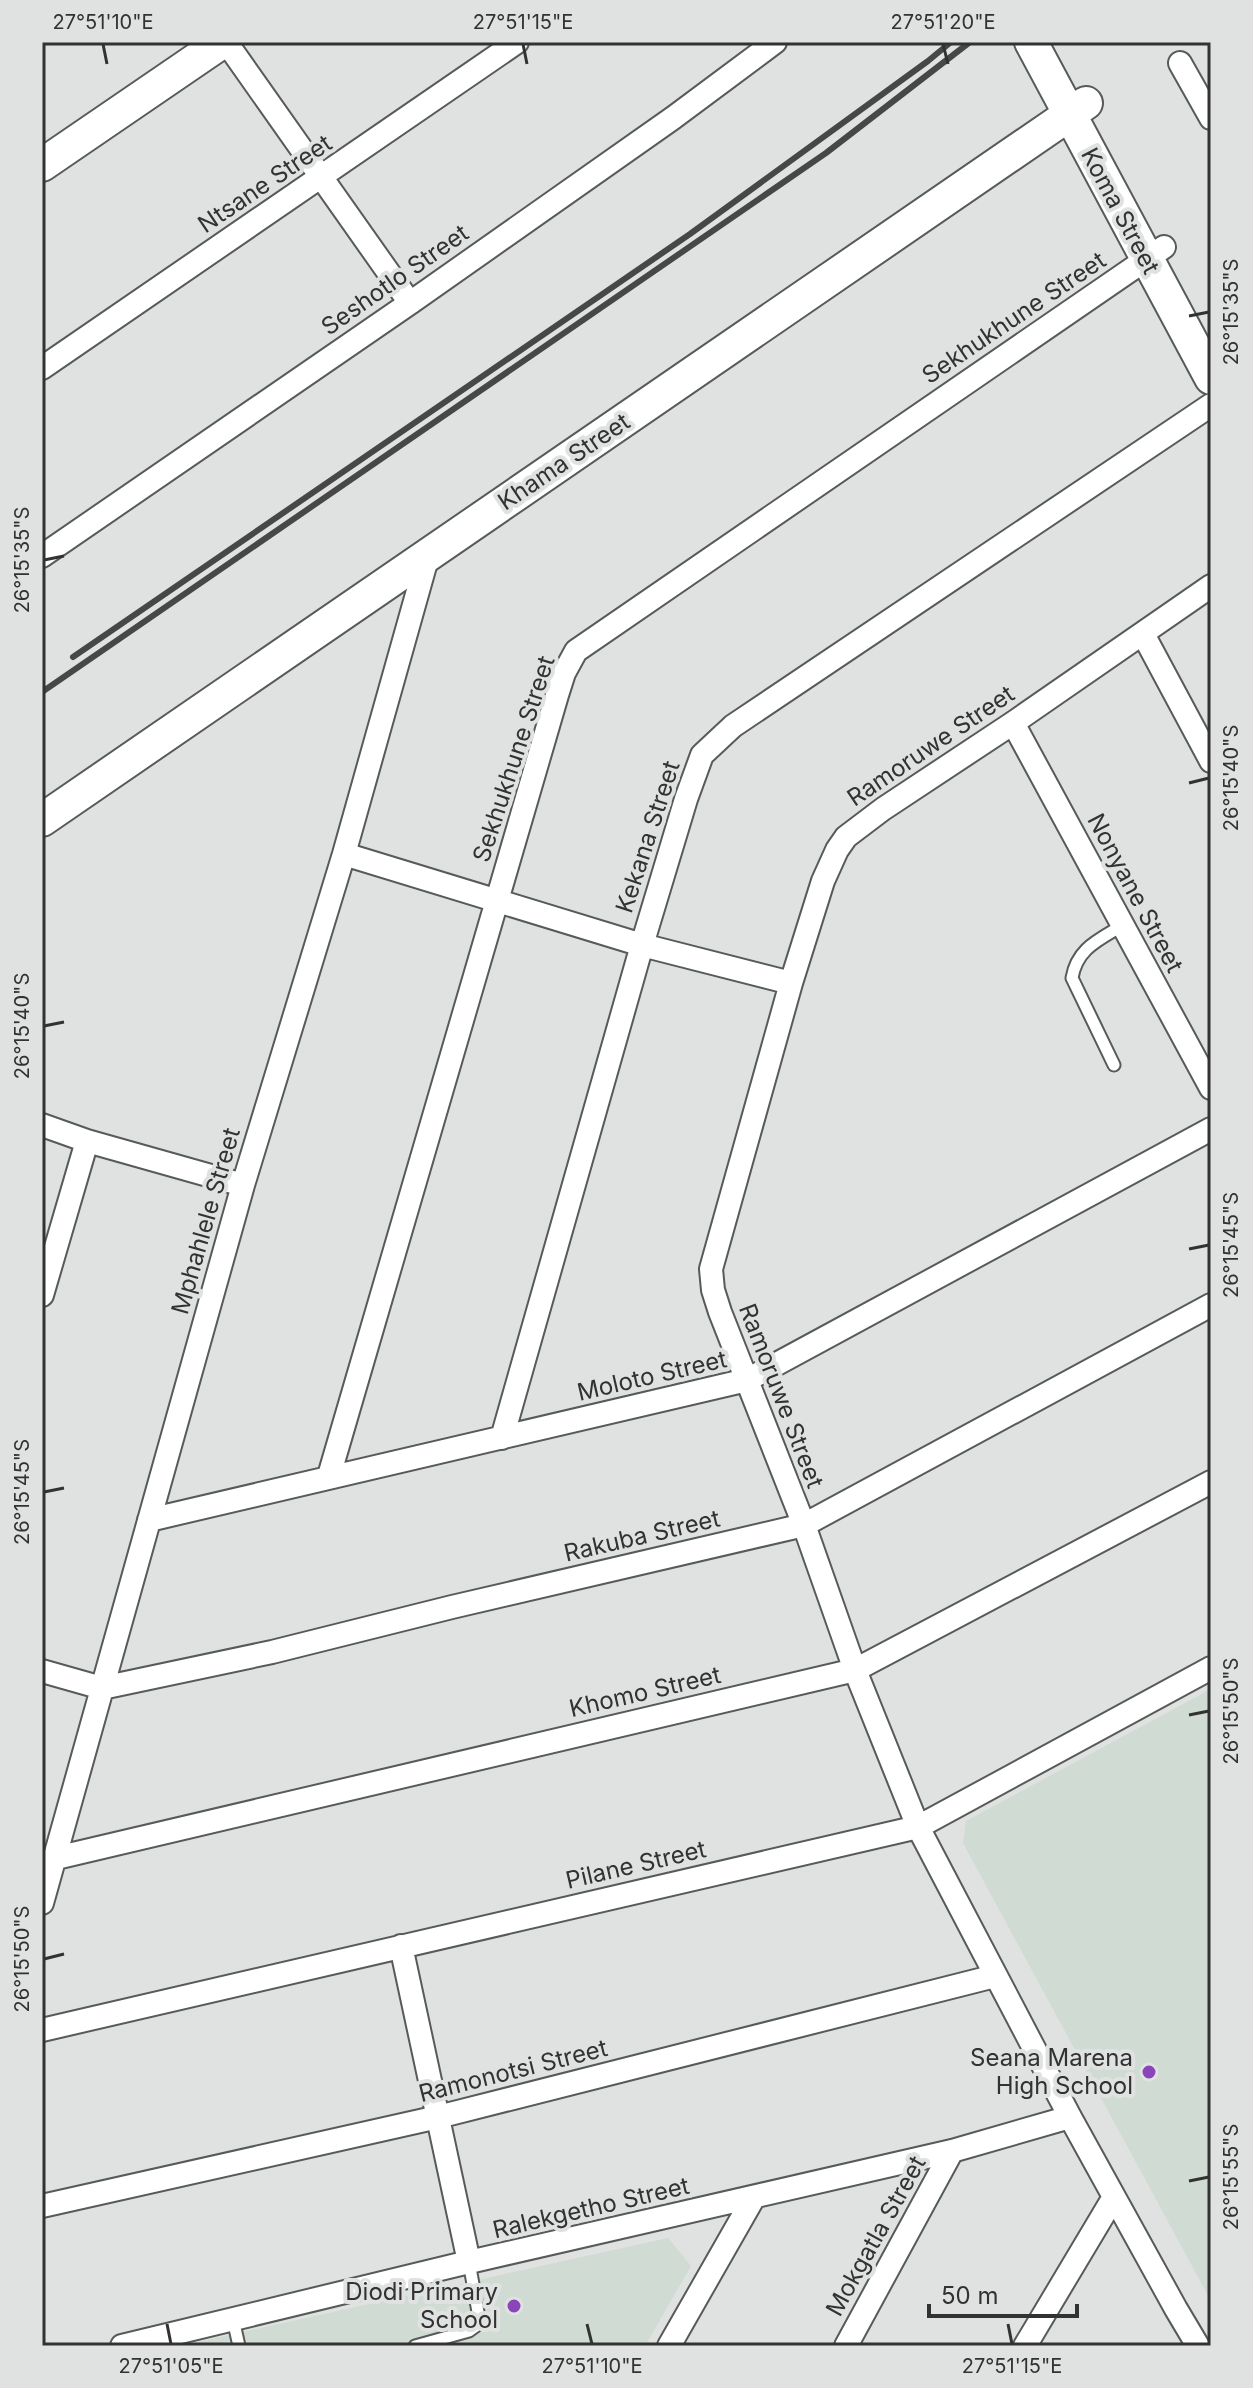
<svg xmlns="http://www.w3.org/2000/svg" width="1253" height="2388" font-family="Inter,sans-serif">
<rect width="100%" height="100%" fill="#dfe2e0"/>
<path fill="#d0dbd4" d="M1211,1689V2301L963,1843L966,1821Z
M668,2238L691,2266L645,2346H179Z"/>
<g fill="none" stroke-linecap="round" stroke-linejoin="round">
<defs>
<path id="lane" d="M1114,1065L1072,978C1077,948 1099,940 1123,925
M233,2319L239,2346
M415,2346L469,2331L480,2323L469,2262"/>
<path id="street" d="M226,42L410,303
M1180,63L1211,118
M42,368L517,42
M42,556L410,303L673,118L775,42
M1143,634L1211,761
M1013,723L1211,1088
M344,854L642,945L791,983
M42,1125L87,1141L243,1185
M42,1295L87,1141
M502,1438L642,945L686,799L702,755L733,726L1211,405
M329,1476L557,695L564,673L576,651L1164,247
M149,1520L747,1380L1211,1129
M42,1671L102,1688L272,1652L452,1607L804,1525L1211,1305
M56,1858L855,1670L1211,1482
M42,1903L243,1185L344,854L428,555
M401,1946L469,2262
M42,2030L918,1827L1211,1668
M42,2206L438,2117L995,1976
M122,2346L469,2262L952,2151L1070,2117
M669,2346L754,2197
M846,2346L952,2151
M1025,2346L1114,2197
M1198,2346L1176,2309L1070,2117L918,1827L855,1670L804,1525L720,1312L713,1290L711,1269L791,983L823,881L837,850L846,837L883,809L1013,723L1211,586"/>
<path id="secondary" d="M1031,42L1211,378
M42,165L222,42
M42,820L1086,103"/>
</defs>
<use href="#lane" stroke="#575b58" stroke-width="15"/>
<use href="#street" stroke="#575b58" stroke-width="26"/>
<use href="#secondary" stroke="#575b58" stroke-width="36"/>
<use href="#lane" stroke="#fff" stroke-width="11"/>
<use href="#street" stroke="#fff" stroke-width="22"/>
<use href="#secondary" stroke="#fff" stroke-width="32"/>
<path stroke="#464746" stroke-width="6" d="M73,657L690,234L928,61L951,42
M42,692L826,153L970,42"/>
</g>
<path fill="none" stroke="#313231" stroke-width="3" d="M103,44L107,64M523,44L527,64M943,44L948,64M1189,316L1209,312M44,560L64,556M1189,783L1209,778M44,1026L64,1022M1189,1249L1209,1245M44,1492L64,1488M1189,1715L1209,1711M44,1959L64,1954M1189,2181L1209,2177M167,2324L171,2344M587,2324L592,2344M1008,2324L1012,2344"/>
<g fill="#8a45b9" stroke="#dfe2e0" stroke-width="3">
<circle cx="1149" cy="2072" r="8"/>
<circle cx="514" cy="2306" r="8"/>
</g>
<g text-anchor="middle" stroke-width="8" stroke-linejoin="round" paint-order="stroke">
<g font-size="24" fill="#313231" stroke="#dfe2e0">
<text transform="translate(265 184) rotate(-34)" y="8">Ntsane Street</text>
<text transform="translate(1120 211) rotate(62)" y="8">Koma Street</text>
<text transform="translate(395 280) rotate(-35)" y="8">Seshotlo Street</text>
<text transform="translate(1014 318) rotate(-34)" y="8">Sekhukhune Street</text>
<text transform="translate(564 462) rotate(-34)" y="8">Khama Street</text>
<text transform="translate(931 746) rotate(-34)" y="8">Ramoruwe Street</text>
<text transform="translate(514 759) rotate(-72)" y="8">Sekhukhune Street</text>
<text transform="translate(648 837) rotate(-72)" y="8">Kekana Street</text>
<text transform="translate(1135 893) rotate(62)" y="8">Nonyane Street</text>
<text transform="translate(206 1221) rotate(-74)" y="8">Mphahlele Street</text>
<text transform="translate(652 1376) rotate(-13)" y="8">Moloto Street</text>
<text transform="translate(781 1396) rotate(69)" y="8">Ramoruwe Street</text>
<text transform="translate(642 1536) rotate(-13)" y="8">Rakuba Street</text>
<text transform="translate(645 1692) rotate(-13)" y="8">Khomo Street</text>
<text transform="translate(636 1865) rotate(-13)" y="8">Pilane Street</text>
<text transform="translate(513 2071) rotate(-14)" y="8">Ramonotsi Street</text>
<text transform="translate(591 2208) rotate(-13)" y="8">Ralekgetho Street</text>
<text transform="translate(876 2236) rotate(-61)" y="8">Mokgatla Street</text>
</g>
<g font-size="24" fill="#313231" stroke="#dfe2e0" text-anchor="end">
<text x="1133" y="2066">Seana Marena<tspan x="1133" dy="28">High School</tspan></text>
<text x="498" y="2300">Diodi Primary<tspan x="498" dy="28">School</tspan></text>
</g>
</g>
<rect width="1253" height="2388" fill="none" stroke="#dfe2e0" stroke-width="88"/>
<path d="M929 2304v12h148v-12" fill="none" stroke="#313231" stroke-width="4"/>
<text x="941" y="2304" font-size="24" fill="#313231" stroke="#dfe2e0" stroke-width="6" paint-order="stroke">50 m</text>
<rect x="44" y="44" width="1165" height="2300" fill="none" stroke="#313231" stroke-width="3"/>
<g font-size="20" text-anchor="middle" fill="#313231">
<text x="103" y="29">27°51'10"E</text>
<text x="523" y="29">27°51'15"E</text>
<text x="943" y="29">27°51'20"E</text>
<text transform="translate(1231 312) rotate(-90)" y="7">26°15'35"S</text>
<text transform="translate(22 560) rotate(-90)" y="7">26°15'35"S</text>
<text transform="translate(1231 778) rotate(-90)" y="7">26°15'40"S</text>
<text transform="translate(22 1026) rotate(-90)" y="7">26°15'40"S</text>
<text transform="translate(1231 1245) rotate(-90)" y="7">26°15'45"S</text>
<text transform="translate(22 1492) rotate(-90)" y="7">26°15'45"S</text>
<text transform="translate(1231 1711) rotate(-90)" y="7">26°15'50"S</text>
<text transform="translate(22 1959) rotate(-90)" y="7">26°15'50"S</text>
<text transform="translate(1231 2177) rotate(-90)" y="7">26°15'55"S</text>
<text x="171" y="2373">27°51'05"E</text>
<text x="592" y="2373">27°51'10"E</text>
<text x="1012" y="2373">27°51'15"E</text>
</g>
</svg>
